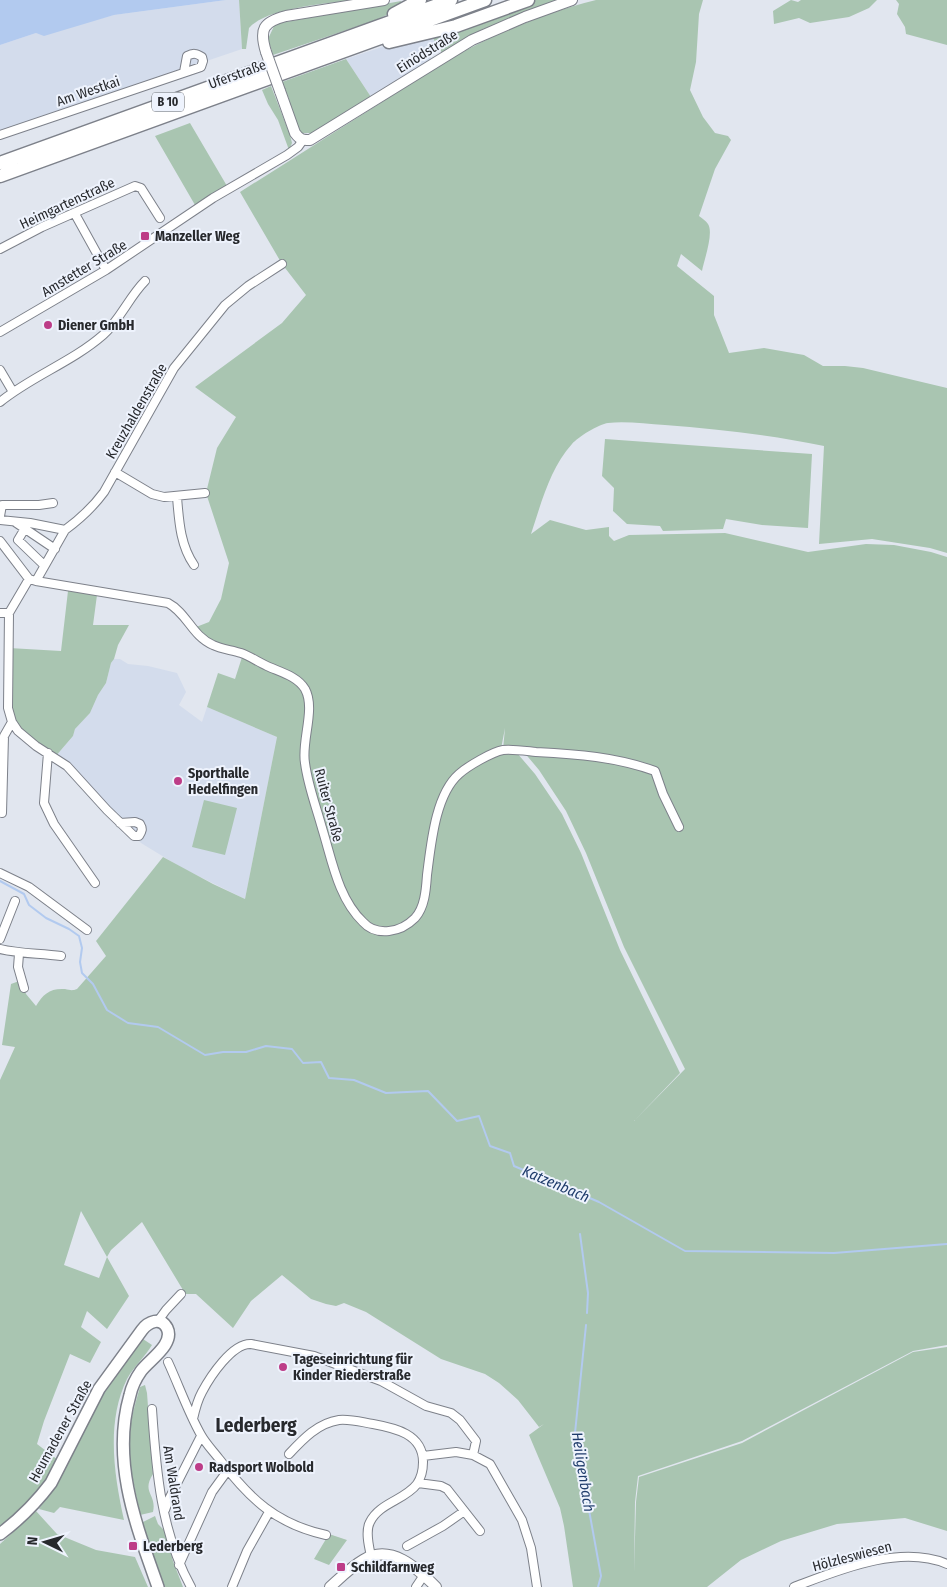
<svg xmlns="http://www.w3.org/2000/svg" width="947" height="1587" font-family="'Fira Sans Condensed',sans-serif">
<rect width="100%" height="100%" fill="#e1e6ef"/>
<path fill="#d3dcec" d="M226,0H239L242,49L0,131V45L36,33L41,34L114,15Z
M431,35L440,50L431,56V59L371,97L346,59L385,46Z
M114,659H120L128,664L148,666L177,673L186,692L179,705L202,722L207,707L277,737L245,899L182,868L141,843L55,757L73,736L75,729L90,713L98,695L106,683L111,663Z"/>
<path fill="#a9c5b1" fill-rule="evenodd" d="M239,0H351C325,4 266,8 249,28L246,49H242Z
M536,0H562L483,29L442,53L431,35L458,28Z
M596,0H703L699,14L696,62L690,90L703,117L715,133L728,136L731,140L715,169L699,216C702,218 706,221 708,224C714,233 704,260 702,271L681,254L677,266L714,296V315L729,353L764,348L804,355L823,366H845L863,368L947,388V553L930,548L872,539L819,544L824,446C772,435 718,429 665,425C646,424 626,421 608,423C599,424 578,437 572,444C550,468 541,504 531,534L550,520L586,530L609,527V536L614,541L629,535L725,533L808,552L866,544L894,545L931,552L947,557V1345L913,1351L742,1441L638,1476L635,1502L634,1573L636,1502L639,1477L742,1443L913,1352L947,1347V1531L905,1518L837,1524L781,1541L741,1560L707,1587H573L564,1526L560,1508L529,1435L544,1424L539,1427L518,1400L499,1383L485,1374L441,1359L366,1312L344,1303L336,1306L326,1304L311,1299L282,1275L251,1301L233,1328L196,1294H181L183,1290L142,1222L111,1250L107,1257L129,1296L107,1329L87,1311L81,1327L101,1342L90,1363L70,1354L44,1421L37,1444L58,1460L45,1482L28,1505L0,1528V1080L15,1047L2,1045L11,984L22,980L26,994L36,1006C43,994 50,988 65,989C70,990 72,991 77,989L106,956L96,941L163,857L213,884L245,899L277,737L207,707L218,673L235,679L243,654L214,646L191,629L209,622L221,599L229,563L206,493L217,448L236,417L195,387L282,323L306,295L282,264L240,192L453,57C500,32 544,13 596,0ZM505,728L503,750L523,751L539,770L566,811L586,853L624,947L685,1069L634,1121L680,1073L620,950L581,853L562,814L535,774L517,753L500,754ZM81,1211L107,1257L99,1278L64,1265Z
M791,0L798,2L801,0H877L869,8L849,17L810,23L799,18L774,24L773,11Z
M896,0H947V45L906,34L905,27L897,14L899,4Z
M401,1L403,7L376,20L273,55L268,39L275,24Z
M346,59L371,97L313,133H302L298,129L286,100L289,99L282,82Z
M271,86L290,135L292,143L289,150L278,120L268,104L262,90Z
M190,123L227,186L195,205L155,136Z
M605,439L812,454L808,528L762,525L726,519L723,529L663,531L660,526L627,524L613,511L614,488L602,476Z
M68,591L97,595L93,625H129L118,645L114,659L111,663L106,683L98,695L90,713L75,729L73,736L55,757L12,722L9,648L61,651Z
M204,800L237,808L225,855L192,847Z
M143,1339L152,1345C145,1357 134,1366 127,1379C106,1422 114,1475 124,1520L60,1507L54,1513L39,1509L67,1464L101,1395Z
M145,1385L147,1393L153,1474C141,1493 157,1494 153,1512L140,1515C137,1497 132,1479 130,1461C126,1436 133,1411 140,1387Z
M36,1511L57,1534L96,1550L135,1557L148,1587H0V1544Z
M155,1516L158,1524L165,1531L173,1561L183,1587H164L141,1523Z
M329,1534L347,1540L329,1565L314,1559Z"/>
<path fill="#b2caef" d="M0,0H226L114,15L44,36L36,33L0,45Z"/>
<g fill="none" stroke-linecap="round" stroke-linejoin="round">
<path stroke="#b2caef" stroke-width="2" d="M0,881L24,894L29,905L46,918L69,929L79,936L82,948L80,962L82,973L93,984L107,1010L128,1023L158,1027L205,1055L223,1052H246L266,1046L292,1049L303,1063L321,1062L329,1078L354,1080L386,1093L428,1091L457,1121L479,1116L490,1146L510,1153L514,1166L599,1202L685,1251L834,1253L947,1244
M580,1234L588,1293L587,1313
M586,1325L575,1433L601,1576L598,1587"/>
<defs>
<path id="minor" d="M0,135L201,67L203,61L202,57C196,53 193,53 187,56L184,72
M75,214L106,270
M0,249L42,227L135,186L141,188L160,218
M0,332L106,270L213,198L287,155L298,147L303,140
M0,370L13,392
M0,402C32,376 72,362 103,335C120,320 129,297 145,281
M115,472L152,494L164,497L205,493
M177,497C179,520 180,545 194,565
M0,516L2,505H39L53,503
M0,520L30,523L65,530C80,519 93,507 104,492L174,368L225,305L248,286L282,264
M15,522L55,549
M24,530L18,540L44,565
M0,541L29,579L36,581L168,603C187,613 192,636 213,645C221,649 232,650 241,653C250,656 258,662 267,666C280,672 297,676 305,689C316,709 301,741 305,763C308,786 316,806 322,828C332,860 338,898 363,922C370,930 379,932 389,931C399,930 408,925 415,918C425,907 426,889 427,875C431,845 435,795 459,774C468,766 492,752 503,750C513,749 526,751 536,752C577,754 616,757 655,771L663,794L679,827
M36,581L65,530
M0,613H9L29,579
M9,613L8,708L12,722L18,731L36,746L67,766L107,810L134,836H139C142,831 143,829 140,824L135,822L120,823
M48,753L44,803L54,824L95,883
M2,813L4,736L12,722
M0,873L29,887L87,930
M0,939L15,901
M0,949C20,954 41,953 61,956
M19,954L18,967L24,988
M158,1321L166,1310L181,1294
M168,1362C179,1386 188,1412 201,1435C206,1444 214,1452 220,1460C250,1499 276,1524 326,1535
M152,1409C156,1470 161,1533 191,1587
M193,1419C195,1410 197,1401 202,1392C210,1377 232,1343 251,1344L314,1356L381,1381L426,1406L451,1413L460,1420L476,1441L473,1455
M289,1454C303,1439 318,1423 339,1420C351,1419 361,1422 373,1424C395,1428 423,1434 423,1462C423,1469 421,1478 417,1484C405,1500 379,1503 370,1522C365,1531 369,1547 371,1556
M423,1456L456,1452L473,1455L490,1464L522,1520L531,1548L537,1587
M418,1483L441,1486L447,1489L480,1531
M165,1510L169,1499L201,1436
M407,1546L443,1526L463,1512
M179,1565L212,1492L228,1470
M232,1587L247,1551L269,1512
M416,1587L424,1575
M794,1587C839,1570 900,1544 947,1564"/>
<path id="tertiary" d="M266,52C259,29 263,22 286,16L384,0
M280,91L295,133C300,140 303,140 310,140L472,40L525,17L572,0
M330,1587C340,1578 351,1567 363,1560C391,1543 417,1568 436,1587"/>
<path id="secondary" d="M0,1534C20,1519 36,1503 51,1483L99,1389L142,1330C148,1322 161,1316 167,1328C175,1344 149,1360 141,1371C136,1378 132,1386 130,1395C111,1461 136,1525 158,1587"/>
<path id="trunk" d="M394,14L420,0
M389,42L456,26L528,0
M0,163L451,0
M0,176L485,0"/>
</defs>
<use href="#minor" stroke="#7d818a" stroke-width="10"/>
<use href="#tertiary" stroke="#7d818a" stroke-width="12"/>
<use href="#secondary" stroke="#7d818a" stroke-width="14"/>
<use href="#trunk" stroke="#7d818a" stroke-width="15"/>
<use href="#minor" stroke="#fff" stroke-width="8"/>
<use href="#tertiary" stroke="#fff" stroke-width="10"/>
<use href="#secondary" stroke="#fff" stroke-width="11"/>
<use href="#trunk" stroke="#fff" stroke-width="12"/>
<defs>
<path id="tertiary-bridge" d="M266,52L280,91"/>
</defs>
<use href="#tertiary-bridge" stroke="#7d818a" stroke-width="12" stroke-linecap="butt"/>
<use href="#tertiary-bridge" stroke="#fff" stroke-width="10"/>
</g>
<g fill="#bd3d88" stroke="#eef3fd" stroke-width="2">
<rect x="140" y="231" width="10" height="10" rx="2.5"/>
<circle cx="48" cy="325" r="5"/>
<circle cx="178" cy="781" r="5"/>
<circle cx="283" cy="1367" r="5"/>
<circle cx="199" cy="1467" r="5"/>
<rect x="128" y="1541" width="10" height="10" rx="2.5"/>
<rect x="336" y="1562" width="10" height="10" rx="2.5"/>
</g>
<g text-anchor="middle" stroke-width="4" stroke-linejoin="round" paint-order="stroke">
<rect fill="#eef3fd" stroke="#63666b" stroke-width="1" x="152" y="92.5" width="32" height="19" rx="4"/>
<g font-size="12" font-weight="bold" fill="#27292d">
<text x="168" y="106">B 10</text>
</g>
<g font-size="14" fill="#27292d" stroke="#eef3fd">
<text transform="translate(427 51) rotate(-32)" y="5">Einödstraße</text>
<text transform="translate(237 74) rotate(-20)" y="5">Uferstraße</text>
<text transform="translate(88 91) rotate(-19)" y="5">Am Westkai</text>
<text transform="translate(67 203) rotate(-25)" y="5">Heimgartenstraße</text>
<text transform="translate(84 268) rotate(-31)" y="5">Amstetter Straße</text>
<text transform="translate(136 411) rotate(-60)" y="5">Kreuzhaldenstraße</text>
<text transform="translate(329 805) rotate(75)" y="5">Ruiter Straße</text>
<text transform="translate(60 1431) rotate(-61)" y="5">Heumadener Straße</text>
<text transform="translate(174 1483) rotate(81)" y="5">Am Waldrand</text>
<text transform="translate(852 1556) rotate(-15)" y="5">Hölzleswiesen</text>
</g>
<g font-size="14" font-weight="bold" fill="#27292d" stroke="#eef3fd" text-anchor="start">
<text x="155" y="241">Manzeller Weg</text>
<text x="58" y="330">Diener GmbH</text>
<text x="188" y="778">Sporthalle<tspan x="188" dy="16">Hedelfingen</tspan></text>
<text x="293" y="1364">Tageseinrichtung für<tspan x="293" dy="16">Kinder Riederstraße</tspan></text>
<text x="209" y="1472">Radsport Wolbold</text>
<text x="143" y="1551">Lederberg</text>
<text x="351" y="1572">Schildfarnweg</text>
</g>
<g font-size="15" font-style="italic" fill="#1f3c6b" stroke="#eef3fd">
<text transform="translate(556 1184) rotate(23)" y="5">Katzenbach</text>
<text transform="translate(583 1472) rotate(81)" y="5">Heiligenbach</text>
</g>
<g font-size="19" font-weight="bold" fill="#27292d" stroke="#eef3fd">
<text x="256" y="1432">Lederberg</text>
</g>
</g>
<g transform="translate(45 1542) rotate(275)" stroke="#eef3fd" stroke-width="4" paint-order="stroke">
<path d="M0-4L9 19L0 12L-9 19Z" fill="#27292d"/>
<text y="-8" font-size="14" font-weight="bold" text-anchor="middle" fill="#27292d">N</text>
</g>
</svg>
